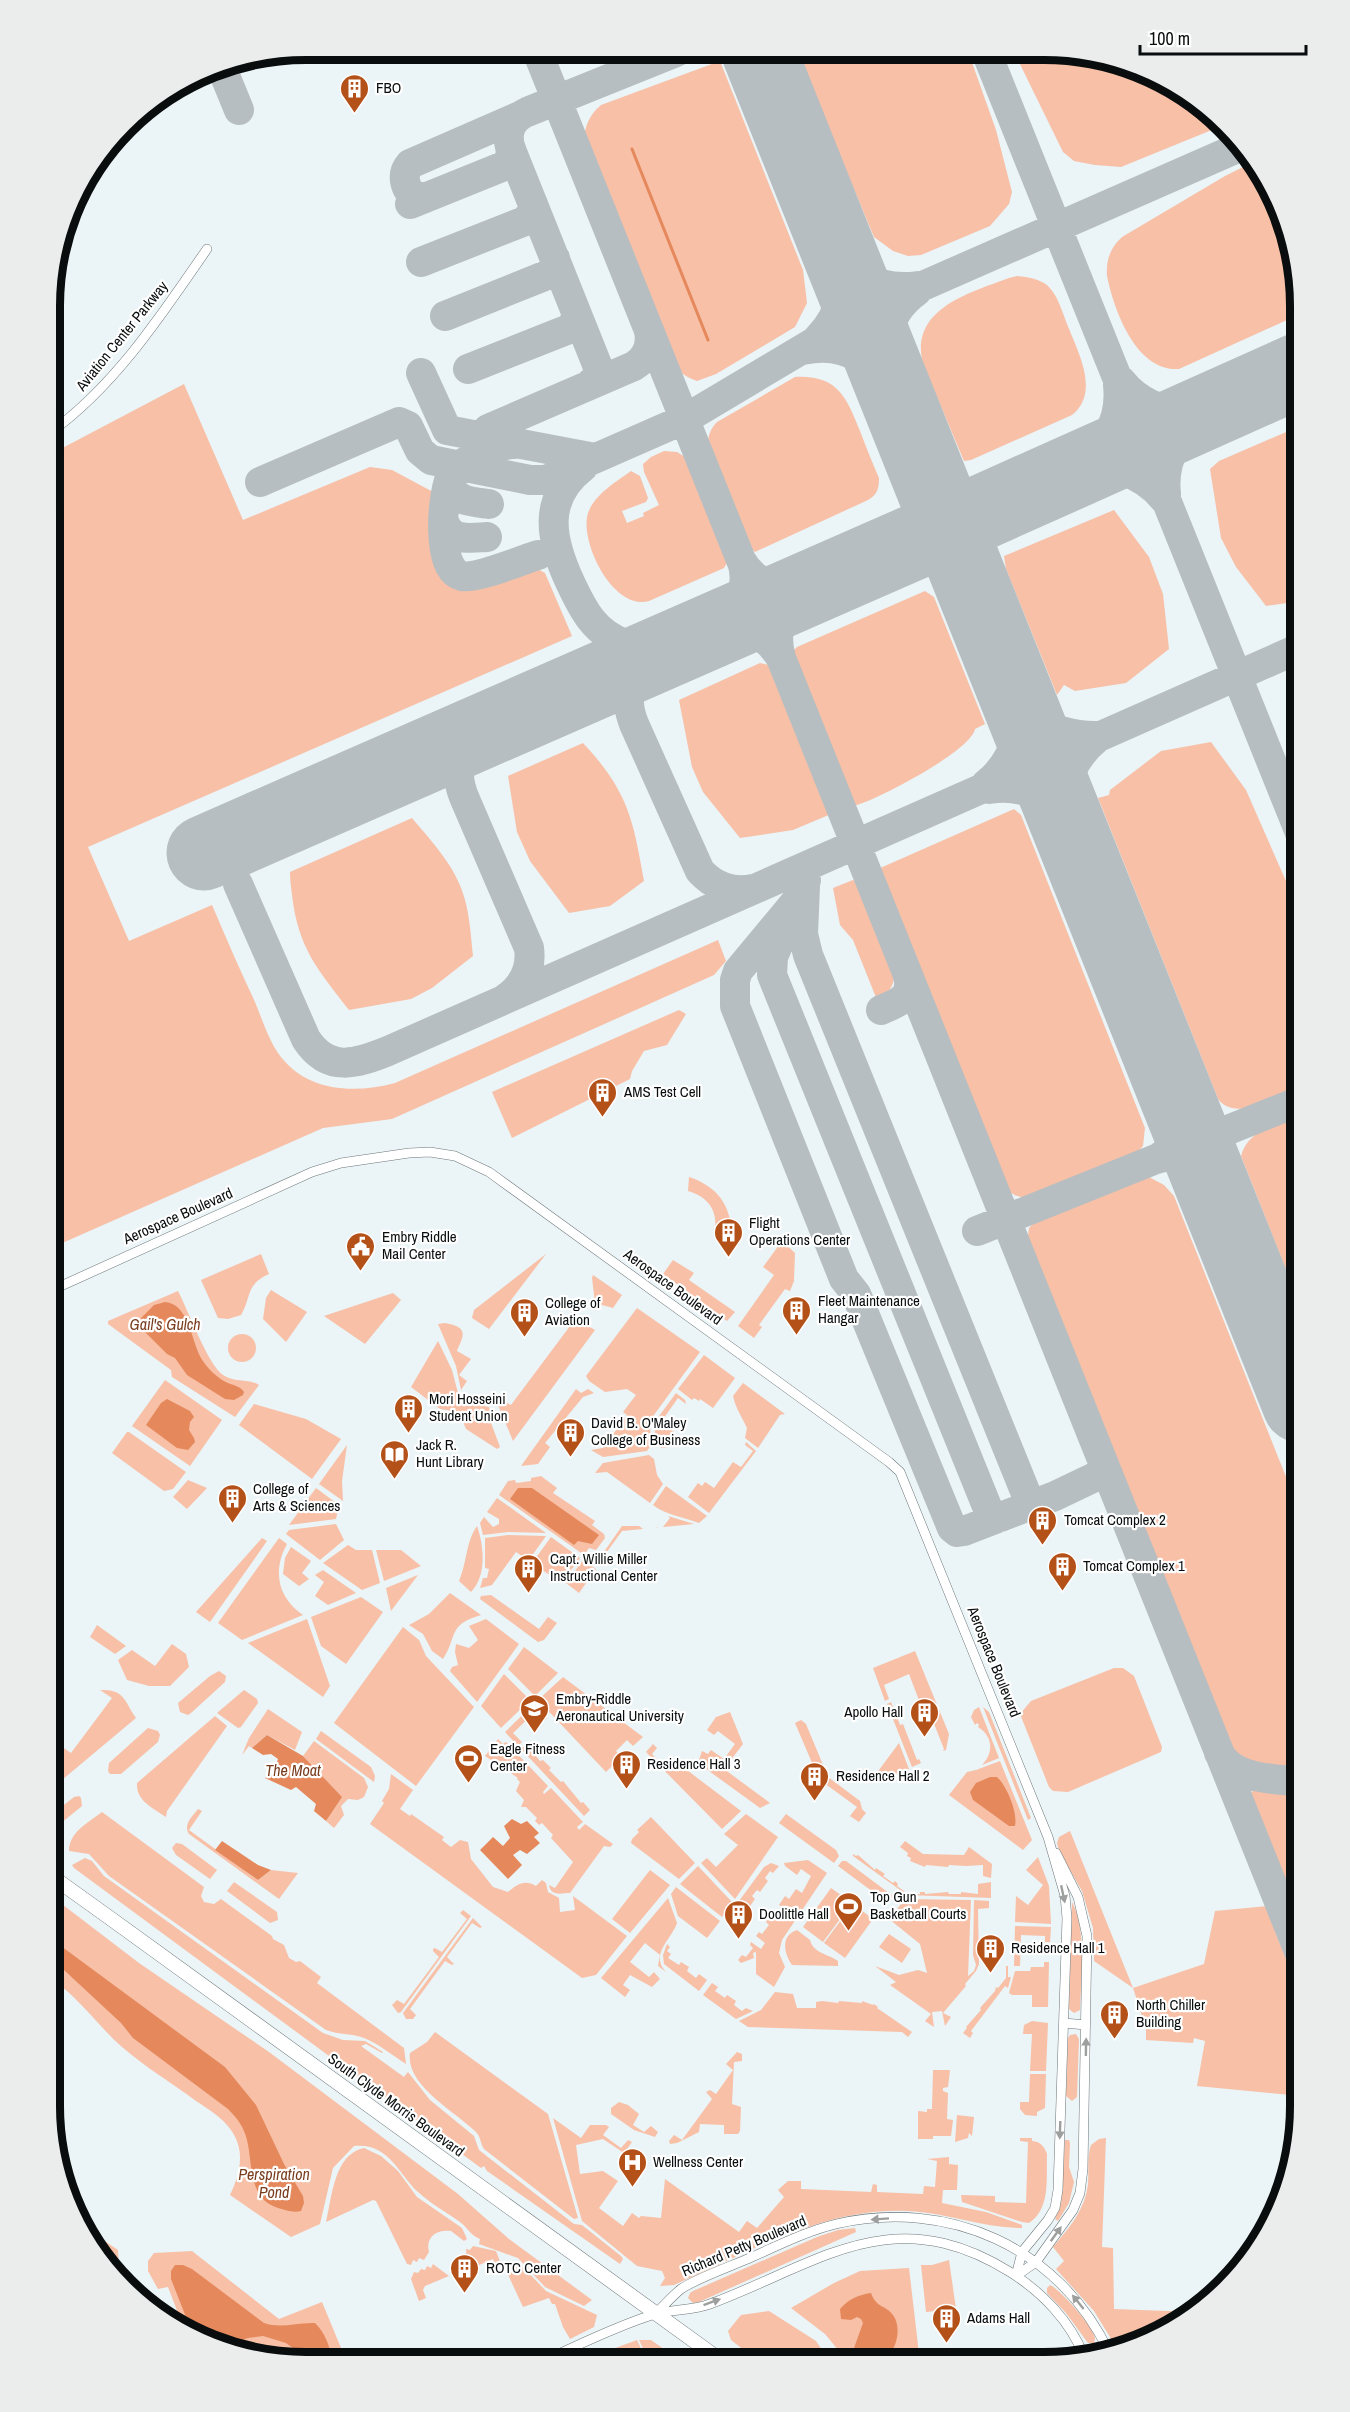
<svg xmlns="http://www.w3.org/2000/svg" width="1350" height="2412" font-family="'Archivo Narrow',sans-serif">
<rect width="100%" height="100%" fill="#ebf4f7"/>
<path fill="#f7c0a7" d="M550,51H609L572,64Z
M797,53L969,54L996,130L1012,192L1009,204L990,226L921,255L908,256L893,251L874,237Z
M1015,54H1094L1157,76L1213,113L1224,125L1121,167L1095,165L1074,161L1063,152Z
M720,61L803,270L807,303L795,327L716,374L697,381C679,375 674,365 666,349L584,137C586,124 590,114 601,105Z
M1255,161L1287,223L1300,314L1179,369C1136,372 1114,310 1107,276C1106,260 1110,248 1122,237L1225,176Z
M1017,276C1028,277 1040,279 1048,286C1058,296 1062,311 1067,324C1077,350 1101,392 1072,415L971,460L964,461L923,364C909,309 969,293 1009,278Z
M795,377C837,375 846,396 860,431C866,447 872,462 879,478C879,489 877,495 868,500L755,552L745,542C735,520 710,465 708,443C708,435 711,428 717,422Z
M184,384L243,520L370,467L392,470L435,493C434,524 424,585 469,587L534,567L545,573L572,636L88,847L129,941L212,905C226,938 240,970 255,1002C262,1019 268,1038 278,1053C305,1092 354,1094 395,1083L718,940L726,961L714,975L392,1119L323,1128L51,1248V454Z
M1300,426V601L1266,606L1236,567L1221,538L1210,469L1219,461Z
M664,451L677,452L688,459L727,552L728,561L724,568L649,601C613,611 579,541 588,513C595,494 616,482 631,471L640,476L648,498L646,502L622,511L627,523L644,516L643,513L659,505L644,472L643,464L651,457Z
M1114,510L1149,557L1163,594L1169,649L1126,683L1075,691L1064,685L1057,695L1006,569L1004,556Z
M925,591L934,597L985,724L975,729C971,751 877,800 854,806L848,801L793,663V651L797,647Z
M760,663L769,665L776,676L831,814L793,830L740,838L703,792L692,767L679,700Z
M1211,742L1246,790L1300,913V1088C1278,1096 1236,1123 1218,1099L1098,798L1109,795L1110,790L1161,751Z
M583,743C628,791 633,819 644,881L610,906L569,913L530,861L517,832L508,776Z
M1014,809L1021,815L1145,1128L1143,1146L1132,1158L1030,1198C1017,1198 1009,1194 1002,1182L881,883L878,869Z
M412,818C433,843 457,868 465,900C470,918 471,938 473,956L432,988L411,999L349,1010C318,970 298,948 292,895C291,887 290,880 290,872Z
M853,880L858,883L863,890C870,908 897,964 894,979C892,990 885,995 877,1000L853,940L840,925L833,888Z
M679,1010L686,1014L667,1045L644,1051L632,1071L630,1079L512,1138L492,1092Z
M1300,1115V1305L1241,1156C1248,1129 1277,1125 1300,1115Z
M689,1177C713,1185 728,1200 731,1226L715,1232C718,1210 708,1197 688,1191Z
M1149,1177L1164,1185L1174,1196L1300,1512V1772L1241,1762L1234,1757L1229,1749L1027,1245L1029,1228L1038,1218L1138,1178Z
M782,1241L795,1253L794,1281L790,1291L785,1289L759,1325L762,1327L754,1338L738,1326L774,1275L763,1267Z
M261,1254L269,1274C245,1285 252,1296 241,1315L228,1319L218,1318L201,1280Z
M546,1254L489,1329L472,1318L474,1310Z
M673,1260L694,1273L689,1280L735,1312L727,1321L663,1274Z
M593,1275L622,1295L613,1308L595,1303L592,1278Z
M271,1290L307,1312L286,1342L263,1319L266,1298Z
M178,1291C188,1310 208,1365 223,1375C235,1383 248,1378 259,1385L235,1417L172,1377L171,1370L108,1324V1321Z
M393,1293L401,1300L365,1344L324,1316Z
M637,1308L700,1352L651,1419L650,1428L652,1444L647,1451L603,1457L591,1450L603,1448L627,1415L623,1412L636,1395L627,1389L605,1392L589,1381L586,1376Z
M573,1322H581L595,1330L513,1441L498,1405L501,1400L511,1405Z
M445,1323C471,1327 462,1338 457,1351L471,1359L459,1375L467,1381L461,1390L456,1366L438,1324Z
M228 1348a14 14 0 1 1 28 0a14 14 0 1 1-28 0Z
M438,1341L452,1370L458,1393L456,1397L464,1402L489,1407L495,1421L491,1423L500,1447L497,1449L466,1429L459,1412L440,1409L411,1387Z
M704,1355L735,1378L713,1408L700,1399L699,1401L694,1398L692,1400L678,1389Z
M165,1380L222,1420L190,1466L132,1426Z
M743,1383L785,1414L780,1415L758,1448L745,1438L747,1428C742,1417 736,1409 733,1396Z
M576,1389L581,1393L588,1389L594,1393L583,1397L545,1443L550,1447L538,1464L521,1466Z
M676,1393L685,1400L686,1404L678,1398L661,1422L674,1432L675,1441L668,1447L662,1448L656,1444L654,1423Z
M254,1404L306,1419L341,1439L312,1479L239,1425Z
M127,1432H129L186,1472L173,1489L164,1491L112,1453Z
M746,1442L756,1451L709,1513L688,1497L698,1483L702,1486L705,1482L714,1488L733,1462L741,1467L753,1451L745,1445Z
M347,1445L342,1481L343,1501L319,1484Z
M649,1455L654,1459L657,1475L663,1484L650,1503L607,1472L595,1473L603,1463Z
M541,1476L557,1488L553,1493L595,1521L592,1525L604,1534L605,1538L596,1550L589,1548L584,1555L499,1495L508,1481L515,1480L516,1483L531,1481V1478Z
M188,1480L207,1488L187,1509L173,1497Z
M666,1486L707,1516L699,1523C683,1517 666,1515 653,1505Z
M316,1488L339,1505L336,1519L289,1525Z
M497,1498L546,1533L508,1532L483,1535L480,1523L484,1517L493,1527L499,1524V1519L487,1512Z
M668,1516L694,1524L622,1531L601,1560L600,1567L599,1559L622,1526H639L643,1529L663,1527L670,1518Z
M336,1524L344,1540L320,1560L286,1534L289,1530Z
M477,1526C484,1546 487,1576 471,1592L459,1581C467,1563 466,1541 477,1526Z
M508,1535L546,1536L531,1557L522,1556L516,1552L492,1585L480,1588L483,1578H487L489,1569L485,1568V1538Z
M551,1537L580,1558L561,1583L538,1567L540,1563L535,1559Z
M262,1538L267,1541L210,1622L196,1612Z
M279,1538L287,1544C272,1571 278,1598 303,1615L242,1640L218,1623Z
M348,1545L356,1550H372L380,1583L362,1590L323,1563Z
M291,1547L311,1561L302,1573L309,1579L299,1586L283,1574L285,1558Z
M376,1550H401L421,1566L384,1581Z
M583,1560L596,1569L579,1593L566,1583Z
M323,1570L356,1593L328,1605L315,1596L324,1582L315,1575Z
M418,1575L391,1611L386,1588Z
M450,1593L481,1615C447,1625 458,1636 443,1659L432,1651L423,1634L409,1625L429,1614Z
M491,1595L539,1629L548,1617L557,1623L544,1640L538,1642L480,1599L481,1596Z
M361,1597L383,1612L346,1664L321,1646L311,1617Z
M307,1619L330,1686L323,1697L248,1643Z
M486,1619L519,1644L477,1702L450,1671L452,1667L458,1665L455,1652L456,1644L469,1648L478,1640L469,1626Z
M97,1625L126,1646L115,1654L90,1637Z
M403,1627L419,1640L426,1656L474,1707L416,1786L334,1723Z
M172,1644L186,1654L189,1667L170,1686H149L127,1680L118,1660L132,1650L155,1666Z
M524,1647L558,1673L535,1696L508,1669Z
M915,1651L949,1734L946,1750L943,1751L944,1749L925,1701L920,1703L909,1674L884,1685L889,1699L885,1701L873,1668Z
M1114,1668H1123L1134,1676L1162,1747L1161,1752L1068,1792L1053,1791L1049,1787L1020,1714L1031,1701Z
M219,1671L226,1676L225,1682L191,1713L188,1715L180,1712L178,1703L210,1676Z
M504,1674L530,1700L501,1728L481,1706Z
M563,1677L643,1737L633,1746L627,1740L616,1751L621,1757L606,1772L538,1700Z
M100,1690C125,1689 124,1701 136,1718L50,1790V1755L58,1744L71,1753L112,1698Z
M244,1690L257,1699L258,1703L241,1727L238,1728L217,1713Z
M891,1702L900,1725L903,1724L917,1760L919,1759L921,1763L912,1767L887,1704Z
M534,1704L547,1718L544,1721L535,1712L513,1733L522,1742L518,1746L505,1732Z
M979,1707L999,1758L982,1765C994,1753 993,1736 978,1727L979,1725L977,1723L975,1725L971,1717L974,1710Z
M983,1707L989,1712L1031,1818L1028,1820Z
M268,1709L302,1732L295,1750L267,1735L252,1748L249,1746L242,1755L249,1738Z
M730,1712L743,1744L724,1769L770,1803L760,1808L698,1763L702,1751L708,1754L711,1750L724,1759L735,1744L718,1731L714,1735L707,1730L716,1717Z
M215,1716L227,1726L167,1811L166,1817C153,1808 136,1801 137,1783Z
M801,1720L806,1724L828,1777L860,1801L862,1809L866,1813L859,1822L850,1816L857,1807L824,1783L816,1772L795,1723Z
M148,1728L158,1731L160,1735L158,1742L121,1774H110L108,1771L109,1763Z
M321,1731L371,1767L375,1776L374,1782L316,1739Z
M498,1739L503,1744L506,1742L548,1786L543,1792L544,1794L551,1788L583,1822L577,1827L579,1830L585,1824L613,1844L610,1847L604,1846L570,1893C562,1893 551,1897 549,1885L555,1888L573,1862L551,1838L553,1835L542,1823L539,1825L535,1821L537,1818L526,1807H521L524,1800L516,1791L520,1782L517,1779L518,1778L485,1756Z
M314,1741L364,1778L368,1787L364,1797L358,1800L348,1799L341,1806L344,1815L334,1828L326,1821L341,1797L303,1756Z
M899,1743L909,1769L883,1778L876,1774Z
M526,1744L540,1761L543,1760L551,1768L549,1770L561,1782L563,1781L581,1803L583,1802L590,1810L584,1816L521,1749Z
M653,1744L657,1748L652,1754L663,1765L671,1758L741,1811L722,1829L646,1752Z
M1000,1761L1032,1840L1023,1850L949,1795L967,1772L976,1770Z
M391,1774L413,1790L400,1809L410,1816L411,1814L444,1837L442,1840L451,1847L460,1840L468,1842L471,1859L493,1887L508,1892C517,1884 525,1879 536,1886L542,1880L546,1883L548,1892L559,1898L560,1912L575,1910L573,1896L627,1936L596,1975L582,1978L370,1824L384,1803L382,1801L389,1789Z
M1262,1787L1300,1792V1925L1250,1803C1248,1793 1253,1788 1262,1787Z
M79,1796L81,1798L82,1806L50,1832V1816L74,1797Z
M198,1809L202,1811L189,1830L258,1880L271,1870L298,1873L279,1899L189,1834C183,1824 192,1817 198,1809Z
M102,1812L204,1887L201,1896L204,1902L214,1904L221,1899L272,1936L273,1939L284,1945L289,1958L296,1962L300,1961L321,1977L317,1983L404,2048L406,2064C392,2055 379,2044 364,2038C352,2033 339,2035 326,2030L109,1876L89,1854L69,1851C69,1832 88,1823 102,1812Z
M746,1814L778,1837L735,1899L701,1863L707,1858L716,1867L738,1845L724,1834Z
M786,1814L836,1850L839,1856L834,1863L779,1823Z
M651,1817L695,1863L679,1879L631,1843L632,1839L639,1832L637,1830Z
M1070,1831L1133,1988L1204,1964L1215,1911L1268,1906L1276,1934L1300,1993V2096L1197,2086L1205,2041L1194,2038L1193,2043L1146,2040V2029L1133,1988L1094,1961L1093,1928L1082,1891L1059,1851L1057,1843L1059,1837Z
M905,1841L923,1854L964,1855L969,1847L992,1864L991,1878L983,1876V1865L966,1866L949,1865L948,1867L926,1865L925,1867L910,1861L911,1858L907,1856L908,1853L900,1847Z
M176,1843L182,1844L217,1870L210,1879L176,1855L172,1848Z
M853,1854L856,1856L858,1855L875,1870L876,1868L885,1874L883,1876L893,1883L895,1881L898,1884L897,1886L908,1894H920V1892H925V1894L948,1892L949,1894H961V1892L978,1894V1884L991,1882V1898L907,1895L853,1856Z
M1038,1857L1049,1886L1051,1924L1015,1922L1016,1896L1028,1905L1043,1885L1026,1870Z
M85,1858L92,1861L104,1876L323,2033L343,2040L365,2041L383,2052L382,2053L366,2044L361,2046L404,2077L408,2072L430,2100L474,2136L479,2150L574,2224L582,2225L621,2256L623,2259L620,2264L487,2171L484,2166L481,2168L74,1868L72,1865Z
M808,1860L827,1873L782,1940L779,1953L785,1967L774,1987L756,1974V1952L753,1953L754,1958L741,1963L738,1960L742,1955L746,1957L753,1948L750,1945L751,1942L761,1949L765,1943L756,1936L759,1932L762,1934L769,1925L766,1922L772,1914L776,1916L782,1907L779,1905L785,1896L789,1899L796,1889L802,1893L811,1876L801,1869L797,1875L785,1866L784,1863Z
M842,1861H846L893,1896L888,1903L838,1866Z
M771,1863L779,1866L773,1873L770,1871L765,1878L768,1881L760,1892L757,1890L752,1896L755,1899L748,1909L744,1906L737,1915L740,1918L737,1923L728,1916L764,1867Z
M698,1866L732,1902L722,1917L680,1884Z
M650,1870L670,1885L630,1933L612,1919Z
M234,1882L277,1912L278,1920L270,1923L227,1891Z
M676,1887L720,1921L707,1938L678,1916L671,1894Z
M831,1888L852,1903L823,1942L803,1927Z
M50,1895L139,1963L269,2052L458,2194L509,2239L592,2300L584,2306L545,2287L518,2258L479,2244L480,2239C468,2233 470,2230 460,2222C446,2212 431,2204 418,2192C398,2173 388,2142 354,2146L333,2168L320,2224L291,2237L230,2195C240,2174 246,2151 231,2130C223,2118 208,2109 196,2101C172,2083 145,2067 122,2047C97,2025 78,1996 50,1978Z
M668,1898L677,1923C672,1939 649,1954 666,1972L658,1966L660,1955L645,1943L630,1962L649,1977L654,1972L660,1979L652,1987L630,1975L623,1985L630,1990L625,1997L601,1978Z
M905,1899L971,1900L968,1976L974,1971L976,1965L973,1955L974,1900L989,1901V1908L978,1909L979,1964L976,1971L965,1984L966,1986L943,2013L951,2017L945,2026L942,2011L932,2012L934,2027L925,2021L931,2014L890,1985L896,1982L875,1966L899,1975L918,1970L927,1973L920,1944L889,1919Z
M1072,1902C1087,1929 1081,1979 1080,2010L1074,2013L1069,2009Z
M853,1904L873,1919L845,1958L824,1943Z
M463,1910L471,1916L401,2012L398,2013L392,2005L397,2000L404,2004L439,1957L433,1951V1949L435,1948L442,1952L467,1919L460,1913Z
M473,1918L482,1927L480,1928L472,1923L447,1957L454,1964L452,1965L445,1961L410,2009L416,2015L413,2019H406L403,2013Z
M1015,1926L1051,1927L1050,1942H1045V1936L1021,1935L1020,1966H1014Z
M797,1930L810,1940C813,1953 828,1954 838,1961V1966L792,1965C784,1953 780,1936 797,1930Z
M889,1934L911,1949L902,1963L879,1947Z
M667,1944L670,1947L667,1951L671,1954L668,1958L679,1965L681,1962L689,1967L687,1971L696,1978L699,1974L707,1980L699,1991L664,1964L663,1955Z
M1044,1962H1049L1048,2007H1032V1995H1012L1009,1993L1015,1971H1030L1031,1967H1044Z
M1006,1966H1008V1977H1011L1008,1988L1005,1986L971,2031L973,2033L970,2038L963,2033L967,2028L966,2027L981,2010L980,2008L995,1991L996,1987L998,1988L1006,1978Z
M712,1983L718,1987L715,1991L725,1998L727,1995L736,2001L734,2005L742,2011L746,2008L753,2011L736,2019L703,1995Z
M775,1992L793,1994L797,2008H816V2002L822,2001L838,2003L839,2001L862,2003V2001L873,2005L874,2004L878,2007L877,2008L912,2032L908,2037L902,2032L748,2027L739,2021L761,2010Z
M1032,2021L1048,2023L1046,2071H1030L1032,2034H1023L1024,2025Z
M435,2032L548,2114L578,2218L574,2219L484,2149C480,2143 481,2137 476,2132C456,2112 405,2085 410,2053L427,2042Z
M1076,2034L1079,2039L1077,2097L1072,2101L1066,2096L1068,2038L1070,2035Z
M737,2052L742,2054V2061L734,2062L732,2104L741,2107L740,2131L738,2134H724V2125L700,2124L699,2132L677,2143L670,2144L669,2141L674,2135L682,2140L712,2099L706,2092L710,2090L716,2094L733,2070L726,2064Z
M933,2070H950L948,2087L943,2088V2091L948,2093L947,2119L953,2120L951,2136H933V2139H918V2111L927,2112V2109H932Z
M1030,2074H1046L1045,2108L1037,2112V2116L1025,2115L1020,2109V2102H1029Z
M619,2102L628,2105L639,2114L633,2125L644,2132L651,2126L658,2132L655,2137L634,2130L611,2114V2108Z
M957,2115L974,2117L972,2136L969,2133L968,2138L955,2142Z
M553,2118L581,2138L590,2125H606L609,2127L603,2135L621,2148L628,2140L632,2142L624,2153L603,2139L576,2145L580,2174L603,2171L618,2181L599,2208L623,2226L632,2213L639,2218L641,2216L661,2218L665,2179L739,2232L747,2221L757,2228L784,2197L778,2190L788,2181H801V2189L871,2192L873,2184L877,2185V2192L923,2194L924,2186L935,2187L937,2161L927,2159L949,2157V2164L958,2165L957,2190H943L942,2203L986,2212L1022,2225V2228C984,2228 947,2213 909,2211C826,2206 748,2253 674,2285L660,2286L665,2278L662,2271L637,2266L582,2221Z
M1020,2138H1032V2141C1041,2142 1044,2146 1047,2154C1046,2177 1051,2209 1029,2223L1022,2222L962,2202L961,2195L995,2196V2202L1026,2203L1028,2142L1020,2141Z
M1106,2138L1102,2247L1113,2248L1114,2309L1195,2312L1187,2319L1127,2349L1118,2350L1094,2311L1056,2269L1064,2261L1053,2247C1069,2228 1085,2210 1088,2184C1089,2172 1087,2157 1091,2145L1099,2139Z
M1065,2140H1069L1070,2143L1069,2167L1074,2182L1069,2203L1058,2221L1055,2219L1061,2204Z
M364,2148L381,2156L398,2171L417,2197L462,2228L467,2239L464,2241L451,2231C437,2229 425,2237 429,2252L424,2260L419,2258L417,2262L413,2260L411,2265L407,2264L376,2201L373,2200L326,2222C332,2197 334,2154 364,2148Z
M81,2225L118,2250L120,2278L93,2249Z
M855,2228L856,2232L699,2302L693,2303L688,2298L690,2293L693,2291L817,2237L838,2230Z
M473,2246L496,2251L501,2264L496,2266L493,2259L463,2272L467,2263L466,2249L470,2250Z
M192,2251L279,2319L322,2302L346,2360H285L261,2346L244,2353L208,2343L184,2329L168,2287L158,2289L148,2271V2261L154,2253Z
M949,2260L956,2309L926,2312L921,2265H932Z
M433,2264L449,2276L425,2286L423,2290L426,2298L419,2301L411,2279L414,2272L418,2273L421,2269L425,2270L427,2266L431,2268Z
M520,2264L546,2291L597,2315L594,2327L570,2339L563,2327L555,2304H552L549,2298L523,2307L505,2268Z
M909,2268L920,2362H848L825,2334L791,2308L834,2283L860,2271Z
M1050,2285C1059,2288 1095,2329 1095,2338C1095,2340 1094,2341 1094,2343H1088L1066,2313L1047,2293V2288Z
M769,2311L816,2341L830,2362H759L731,2340L728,2331L741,2315Z
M637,2340L647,2361H580Z
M639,2340H651L681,2361H649Z"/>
<path fill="#e5895d" d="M165,1302C189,1304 191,1340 201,1358C207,1368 217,1378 228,1383C235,1386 240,1386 244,1392L243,1395L234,1400L225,1399L187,1375L175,1358L167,1354L144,1331L141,1318L154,1305Z
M167,1399L190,1411L194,1417L190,1422L189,1430L194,1438L195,1442L188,1450L177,1448L146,1425L161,1403Z
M518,1488H532L599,1535L592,1544L578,1541L574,1545L510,1499Z
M267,1735L303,1756L342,1797L326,1821L314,1811L316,1804L296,1787L291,1790L265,1778L274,1772L278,1759L271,1754L263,1755L252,1748Z
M990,1777H997C1007,1786 1018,1813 1015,1826H1009L973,1800L970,1792L976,1783Z
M512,1819L521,1824L527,1821L539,1833L534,1837L540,1843L527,1854L520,1850L513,1855L522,1865L508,1879L480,1850L493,1837L503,1846L510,1838L504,1826Z
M222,1841L258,1865L271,1870L258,1880L215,1850Z
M50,1938L225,2067L256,2105L284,2164L303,2196L304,2203L301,2211C292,2213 286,2210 278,2208C248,2199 253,2165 247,2140C244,2127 237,2118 228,2109L133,2038L121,2023L50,1957Z
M175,2265H183L192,2269L264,2323C282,2329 297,2322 315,2323C324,2331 331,2348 332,2360H309L286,2343L263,2336L248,2338L223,2347L208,2343L193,2335L171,2279V2271Z
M871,2293C876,2308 886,2305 893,2315C902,2327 897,2350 885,2358C877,2363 867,2362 858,2361L854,2348L863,2323L861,2319L857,2317L851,2320L841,2319L840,2309C849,2299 858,2295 871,2293Z"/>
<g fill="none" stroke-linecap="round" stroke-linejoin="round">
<path stroke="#e5895d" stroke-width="3" d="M632,149L708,340"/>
<path stroke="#b6bec1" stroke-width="30" d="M537,51L743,565C750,594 734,616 709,631
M987,54L1300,833
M221,66L239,110
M427,197H416C404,190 401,174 410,164L520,116
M410,204L504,166L510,159L511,149
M828,226C845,266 871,293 918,286
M421,262L525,221L532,213L533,204
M445,316L547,275L554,268L555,258
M818,338C846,310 844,281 833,247
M803,350C841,341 871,359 891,390
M468,369L569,329L575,322L576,312
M421,373L447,430L595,458
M1121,381C1142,407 1173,416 1207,411
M590,384L597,377L598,367L510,147C506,130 512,119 527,112L676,52
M896,397C883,357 878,319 917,291
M488,429L634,366C647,358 652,346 649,331
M514,444C502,443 458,462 452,473C442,491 435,570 462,576C476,579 522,560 538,555
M583,467C541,499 551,541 570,582C583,610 595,634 626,644C646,651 665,646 685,641
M450,468C451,473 450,479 450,484C454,502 475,502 489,504
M1077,468C1105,447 1122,421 1118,385
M1075,469C1109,462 1142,472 1164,499
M260,482L399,422L408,426L420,451L431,460L530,480H546L685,419L868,310L1242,146
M1166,494C1162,458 1179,433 1207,411
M444,521C450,542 470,538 487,537
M741,560C755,584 777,592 805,589
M805,589C782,606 773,630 781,658L1300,1954
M709,631C743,623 762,629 781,658
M652,656C631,679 622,693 634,724L700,871C715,887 732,893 753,889
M1016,693C1019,700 1021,709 1026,714C1042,729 1078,737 1099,736
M505,721C475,742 447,754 464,797L529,948C532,969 523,986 506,998
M986,784C1005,770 1021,741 1020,717C1019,709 1017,701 1016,693
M989,789C1023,784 1040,795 1065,816
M1065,816C1058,789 1075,756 1096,739
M806,880L797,900L738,971L735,980V1006L844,1279L856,1294L952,1528L957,1532L964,1531L1055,1496L1099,1475L1103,1469L1104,1464
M238,884L306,1039C328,1073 356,1064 388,1051L1300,648
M805,886L803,934L808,955L1027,1496L1031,1501L1040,1502
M787,924L773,957L772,975L988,1509L993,1516L1001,1517
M881,1010C897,1003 914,998 908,976
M1160,1158C1190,1150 1203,1173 1217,1195
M1157,1159C1184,1143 1181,1120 1176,1094
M977,1231L1300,1101
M1219,1753C1234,1780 1273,1778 1300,1782"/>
<path stroke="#b6bec1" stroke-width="75" d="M759,52L1300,1405
M204,853L949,527L1300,370"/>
<defs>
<path id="minor" d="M51,432C116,385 162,314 207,249
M50,1291L312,1172L341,1163L409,1153L430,1152L455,1156L489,1172L889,1462L900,1472L1048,1837L1065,1896L1067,1918L1058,2190L1055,2208L1048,2220L1022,2252L1016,2276
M1064,2023L1086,2025
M1016,2276L1036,2262L1073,2210L1080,2193L1083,2169L1087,1936L1078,1897L1056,1853
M655,2314C664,2306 672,2296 681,2289C699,2277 732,2266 752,2257C779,2245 807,2231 836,2224C948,2198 1059,2247 1109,2352
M1090,2355L1106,2346
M543,2361C579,2345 614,2327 652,2315C670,2309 692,2311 710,2304C820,2263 892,2199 1010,2272C1042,2292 1070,2321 1084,2356"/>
<path id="secondary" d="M50,1875C275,2036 497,2201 723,2362"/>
</defs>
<use href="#minor" stroke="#6e7779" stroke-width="10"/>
<use href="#secondary" stroke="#6e7779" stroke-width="15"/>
<use href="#minor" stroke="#fff" stroke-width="9"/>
<use href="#secondary" stroke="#fff" stroke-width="14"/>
</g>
<defs><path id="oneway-solid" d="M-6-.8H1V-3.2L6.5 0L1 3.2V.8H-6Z" transform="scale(1.5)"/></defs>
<g fill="#9d9e9e">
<use href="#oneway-solid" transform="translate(1063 1894) rotate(78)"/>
<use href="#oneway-solid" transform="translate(1086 2047) rotate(-89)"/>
<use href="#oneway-solid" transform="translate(1060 2130) rotate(92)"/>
<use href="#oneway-solid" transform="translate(880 2219) rotate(176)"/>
<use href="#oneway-solid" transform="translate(1056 2234) rotate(-54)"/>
<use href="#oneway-solid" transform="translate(712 2302) rotate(-20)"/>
<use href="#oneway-solid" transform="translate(1078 2302) rotate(-129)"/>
</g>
<defs>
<symbol id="building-pin" viewBox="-11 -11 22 30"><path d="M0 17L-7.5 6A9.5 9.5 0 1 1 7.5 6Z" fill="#b45118" stroke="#fff"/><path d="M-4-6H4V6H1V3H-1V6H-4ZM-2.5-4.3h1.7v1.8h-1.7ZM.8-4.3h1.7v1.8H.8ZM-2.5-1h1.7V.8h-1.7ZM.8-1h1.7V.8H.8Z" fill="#fff"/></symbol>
<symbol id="civic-pin" viewBox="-11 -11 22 30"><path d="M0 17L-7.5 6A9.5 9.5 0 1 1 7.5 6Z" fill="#b45118" stroke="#fff"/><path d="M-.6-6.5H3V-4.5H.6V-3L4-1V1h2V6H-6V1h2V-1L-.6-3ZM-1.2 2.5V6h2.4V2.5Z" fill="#fff"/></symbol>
<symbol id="library-pin" viewBox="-11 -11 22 30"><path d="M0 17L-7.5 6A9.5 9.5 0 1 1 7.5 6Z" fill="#b45118" stroke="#fff"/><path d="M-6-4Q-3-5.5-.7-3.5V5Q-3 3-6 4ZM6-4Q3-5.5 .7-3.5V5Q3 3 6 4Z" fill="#fff"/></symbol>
<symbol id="university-pin" viewBox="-11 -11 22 30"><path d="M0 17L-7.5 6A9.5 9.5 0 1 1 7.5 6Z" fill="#b45118" stroke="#fff"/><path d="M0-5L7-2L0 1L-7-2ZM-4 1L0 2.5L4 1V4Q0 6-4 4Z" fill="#fff"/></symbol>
<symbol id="stadium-pin" viewBox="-11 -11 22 30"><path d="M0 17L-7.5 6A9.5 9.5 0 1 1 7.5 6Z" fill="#b45118" stroke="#fff"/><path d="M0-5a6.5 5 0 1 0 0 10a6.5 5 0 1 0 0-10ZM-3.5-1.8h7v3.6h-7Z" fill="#fff"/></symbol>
<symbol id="hospital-pin" viewBox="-11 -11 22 30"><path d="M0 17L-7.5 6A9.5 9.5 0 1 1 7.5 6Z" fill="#b45118" stroke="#fff"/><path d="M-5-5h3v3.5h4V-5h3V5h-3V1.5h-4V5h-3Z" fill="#fff"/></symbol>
</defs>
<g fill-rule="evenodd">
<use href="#building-pin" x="338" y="72" width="33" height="45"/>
<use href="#building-pin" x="586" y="1076" width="33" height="45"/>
<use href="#building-pin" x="712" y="1216" width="33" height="45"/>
<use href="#civic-pin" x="344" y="1230" width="33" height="45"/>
<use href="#building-pin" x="780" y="1294" width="33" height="45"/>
<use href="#building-pin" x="508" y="1296" width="33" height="45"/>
<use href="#building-pin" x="392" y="1392" width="33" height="45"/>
<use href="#building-pin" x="554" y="1416" width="33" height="45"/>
<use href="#library-pin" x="378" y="1438" width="33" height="45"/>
<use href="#building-pin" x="216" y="1482" width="33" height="45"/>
<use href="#building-pin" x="1026" y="1504" width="33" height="45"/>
<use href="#building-pin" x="1046" y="1550" width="33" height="45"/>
<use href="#building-pin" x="512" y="1552" width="33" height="45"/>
<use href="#university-pin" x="518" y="1692" width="33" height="45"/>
<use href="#building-pin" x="908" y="1696" width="33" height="45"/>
<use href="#stadium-pin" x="452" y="1742" width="33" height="45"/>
<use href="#building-pin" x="610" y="1748" width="33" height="45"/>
<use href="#building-pin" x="798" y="1760" width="33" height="45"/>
<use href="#stadium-pin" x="832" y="1890" width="33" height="45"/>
<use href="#building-pin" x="722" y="1898" width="33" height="45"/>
<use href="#building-pin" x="974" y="1932" width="33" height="45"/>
<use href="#building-pin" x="1098" y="1998" width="33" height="45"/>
<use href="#hospital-pin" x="616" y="2146" width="33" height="45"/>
<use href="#building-pin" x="448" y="2252" width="33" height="45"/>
<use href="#building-pin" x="930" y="2302" width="33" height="45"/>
</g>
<g text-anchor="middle" stroke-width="4.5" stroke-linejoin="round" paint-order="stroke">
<g font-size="15" fill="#090d0d" stroke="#fff" text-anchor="start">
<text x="376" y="93">FBO</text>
<text x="624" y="1097">AMS Test Cell</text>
<text x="749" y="1228">Flight<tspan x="749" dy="17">Operations Center</tspan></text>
<text x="382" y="1242">Embry Riddle<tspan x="382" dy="17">Mail Center</tspan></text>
<text x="818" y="1306">Fleet Maintenance<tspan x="818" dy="17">Hangar</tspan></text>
<text x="545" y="1308">College of<tspan x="545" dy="17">Aviation</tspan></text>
<text x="429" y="1404">Mori Hosseini<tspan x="429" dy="17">Student Union</tspan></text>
<text x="591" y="1428">David B. O'Maley<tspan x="591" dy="17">College of Business</tspan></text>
<text x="416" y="1450">Jack R.<tspan x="416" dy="17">Hunt Library</tspan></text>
<text x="253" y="1494">College of<tspan x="253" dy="17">Arts &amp; Sciences</tspan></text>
<text x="1064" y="1525">Tomcat Complex 2</text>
<text x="550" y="1564">Capt. Willie Miller<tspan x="550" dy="17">Instructional Center</tspan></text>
<text x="1083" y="1571">Tomcat Complex 1</text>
<text x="556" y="1704">Embry-Riddle<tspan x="556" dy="17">Aeronautical University</tspan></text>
<text x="903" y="1717" text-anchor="end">Apollo Hall</text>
<text x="490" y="1754">Eagle Fitness<tspan x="490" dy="17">Center</tspan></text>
<text x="647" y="1769">Residence Hall 3</text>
<text x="836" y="1781">Residence Hall 2</text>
<text x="870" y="1902">Top Gun<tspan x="870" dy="17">Basketball Courts</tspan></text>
<text x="759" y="1919">Doolittle Hall</text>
<text x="1011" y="1953">Residence Hall 1</text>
<text x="1136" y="2010">North Chiller<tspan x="1136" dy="17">Building</tspan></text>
<text x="653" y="2167">Wellness Center</text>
<text x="486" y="2273">ROTC Center</text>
<text x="967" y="2323">Adams Hall</text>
</g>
<g font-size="15" fill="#090d0d" stroke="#fff">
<text transform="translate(122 336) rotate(-51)" y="5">Aviation Center Parkway</text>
<text transform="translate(178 1216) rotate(-24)" y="5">Aerospace Boulevard</text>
<text transform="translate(673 1287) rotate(36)" y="5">Aerospace Boulevard</text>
<text transform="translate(994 1662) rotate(68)" y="5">Aerospace Boulevard</text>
<text transform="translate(396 2105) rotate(36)" y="5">South Clyde Morris Boulevard</text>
<text transform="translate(744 2246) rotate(-23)" y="5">Richard Petty Boulevard</text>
</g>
<g font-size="16" font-style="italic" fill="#793c1d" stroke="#fff">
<text x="165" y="1330">Gail's Gulch</text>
<text x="293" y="1776">The Moat</text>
<text x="274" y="2180">Perspiration<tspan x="274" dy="18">Pond</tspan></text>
</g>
</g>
<path d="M0 0H1350V2412H0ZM306 60H1044A246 246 0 0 1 1290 306V2106A246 246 0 0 1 1044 2352H306A246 246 0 0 1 60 2106V306A246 246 0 0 1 306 60Z" fill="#ebecec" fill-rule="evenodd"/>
<path fill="none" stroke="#090d0d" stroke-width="8" d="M306 60H1044A246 246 0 0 1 1290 306V2106A246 246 0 0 1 1044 2352H306A246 246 0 0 1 60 2106V306A246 246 0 0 1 306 60Z"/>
<path d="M1140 45v9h166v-9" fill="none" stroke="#090d0d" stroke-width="3"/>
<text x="1149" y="45" font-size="18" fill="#090d0d" stroke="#ffffff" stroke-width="4.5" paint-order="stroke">100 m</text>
</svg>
